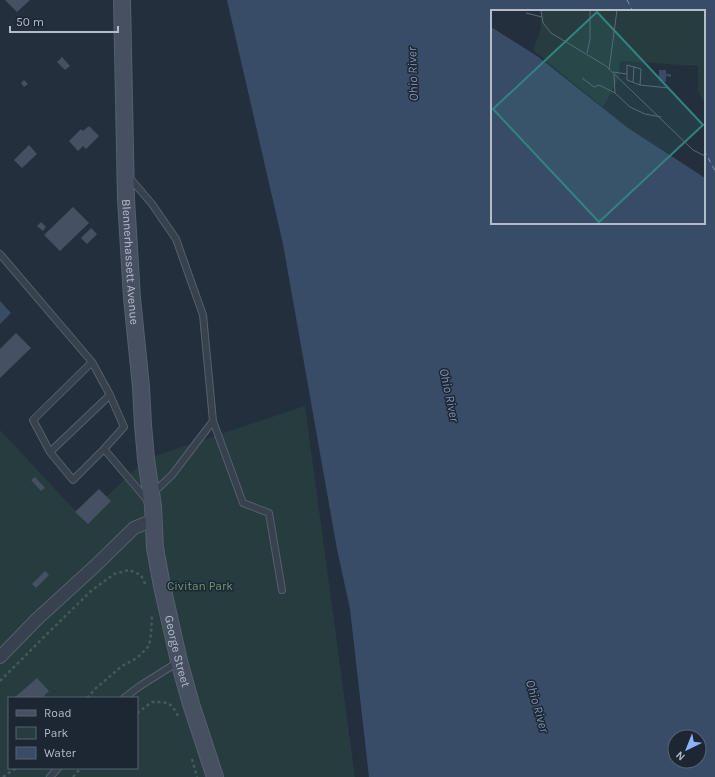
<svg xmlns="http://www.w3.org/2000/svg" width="715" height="777" font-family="Karla,sans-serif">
<rect width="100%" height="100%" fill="#242f3e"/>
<path fill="#263c3f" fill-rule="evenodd" d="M305,406L355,777H0V430L83,519L146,459ZM9,698H137V768H9Z"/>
<path fill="#394c67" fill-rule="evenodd" d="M227,0H715V777H369L350,609L337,549L283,244ZM492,11H704V223H492ZM675,737H699V761H675Z
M0,301L11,313L0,324Z"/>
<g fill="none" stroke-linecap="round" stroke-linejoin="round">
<path stroke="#7c92b1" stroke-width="1" stroke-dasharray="5 4" stroke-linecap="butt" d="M627,0L633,11
M704,150L715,171"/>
</g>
<path fill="#455162" d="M5,0H30L17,12Z
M62,57L70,66L65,70L57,62Z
M24,80L28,84L24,87L21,83Z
M89,126L99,136L86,149L83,146L78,151L69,141L81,129L83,131Z
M29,145L37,154L22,168L14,160Z
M73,207L89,223L60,251L44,235Z
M41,222L46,227L43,231L37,226Z
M91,228L97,234L87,244L81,238Z
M16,333L31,348L0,378V349Z
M35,477L45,488L41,491L31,480Z
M99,489L111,501L88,524L75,512Z
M45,571L49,575L36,588L32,584Z
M37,678L49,691L42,698H14Z"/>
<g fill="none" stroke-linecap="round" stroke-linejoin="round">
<defs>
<path id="lane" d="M129,177L152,204L176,239L203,315L213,421L243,503L269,513L282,590
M0,254L92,362
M92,362L110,395L124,427L104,449L73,480L50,452L33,420Z
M104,449L148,501
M50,452L110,395
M154,492L172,475L213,421
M124,698L140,686L178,662
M50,777L58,768"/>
<path id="street" d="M0,657L37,619L94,567L134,528L146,523H154"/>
<g id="secondary">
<path id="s1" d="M122,0L126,199L132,298L141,387L143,425L146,459L153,506L155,548L162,586L179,661L191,704L215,777"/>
</g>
</defs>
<use href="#lane" stroke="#565f6c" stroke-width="8"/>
<use href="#street" stroke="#565f6c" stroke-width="14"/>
<use href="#secondary" stroke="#565f6c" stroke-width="18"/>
<path stroke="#44595c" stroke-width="2.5" stroke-dasharray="3 3" stroke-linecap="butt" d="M0,681L47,634L91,591L114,574L129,570L141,575L146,586
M87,698L96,688L122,666L137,658L149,646L151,634L152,614
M137,713L152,702C169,702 171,702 179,718
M192,759L197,777
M3,777L16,768
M73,777L81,768"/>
<use href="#lane" stroke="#38414e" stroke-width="6"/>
<use href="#street" stroke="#38414e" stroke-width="12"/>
<use href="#secondary" stroke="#465061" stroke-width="16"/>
</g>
<g text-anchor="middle" stroke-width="3" stroke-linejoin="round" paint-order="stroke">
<g font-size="12" fill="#b4bcc9" stroke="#1d2633">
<text dy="4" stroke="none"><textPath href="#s1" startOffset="262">Blennerhassett Avenue</textPath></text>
<text dy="4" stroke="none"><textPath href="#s1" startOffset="655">George Street</textPath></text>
</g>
<g font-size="12" fill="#6b9a76" stroke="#1d2633">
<text x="200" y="590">Civitan Park</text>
</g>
<g font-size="13" font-style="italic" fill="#7c92b1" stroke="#1d2633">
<text transform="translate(412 74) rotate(-92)" y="5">Ohio River</text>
<text transform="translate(450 395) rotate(78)" y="5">Ohio River</text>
<text transform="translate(538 706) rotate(74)" y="5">Ohio River</text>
</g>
</g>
<g transform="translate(491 10)">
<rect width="214" height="214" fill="#242f3e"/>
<path d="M49,0H214V93L207,82V56L129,51L128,68L112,97L42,40L50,19Z" fill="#263c3f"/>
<path d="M0,17L46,46L137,118L214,168V214H0ZM168,60H175V64H180V67L175,66V72L168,71Z" fill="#394c67"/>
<path fill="none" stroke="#394c67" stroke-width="2" d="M0,156L158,214"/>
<path fill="none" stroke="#5e6776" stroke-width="1" d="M50,0L52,13L60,23L115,56L202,140L214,146M35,3L51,7M96,43L99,29V0M136,55L150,59L149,75L136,70ZM118,60L126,0M122,62L136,64M123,64L124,83M91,68L103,77L108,75L124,83L139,97L154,104L170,107M142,72L143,56M149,75L178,78"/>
<path fill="#308480" fill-opacity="0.15" stroke="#308480" stroke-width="2" d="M106,2L212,115L108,212L2,99Z"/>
<rect width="214" height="214" fill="none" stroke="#b4bcc9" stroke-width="2"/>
</g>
<rect x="8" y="697" width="130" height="72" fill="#1d2633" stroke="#59626f"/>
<rect x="16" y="710" width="20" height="6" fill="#465061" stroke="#59626f"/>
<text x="44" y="717" font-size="12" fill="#b4bcc9">Road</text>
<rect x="16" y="727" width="20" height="12" fill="#263c3f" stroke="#59626f"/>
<text x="44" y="737" font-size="12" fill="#b4bcc9">Park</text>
<rect x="16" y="747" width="20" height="12" fill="#394c67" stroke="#59626f"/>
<text x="44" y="757" font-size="12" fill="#b4bcc9">Water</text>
<g transform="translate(687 749) rotate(223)"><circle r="19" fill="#1d2633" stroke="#59626f"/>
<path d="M0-3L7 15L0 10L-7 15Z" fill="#8ab4f8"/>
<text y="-6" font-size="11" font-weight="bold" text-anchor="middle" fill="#b4bcc9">N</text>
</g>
<path d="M10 26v6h108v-6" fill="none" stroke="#b4bcc9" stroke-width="2"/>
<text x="16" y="26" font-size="12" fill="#b4bcc9" stroke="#1d2633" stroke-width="3" paint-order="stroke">50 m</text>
</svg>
